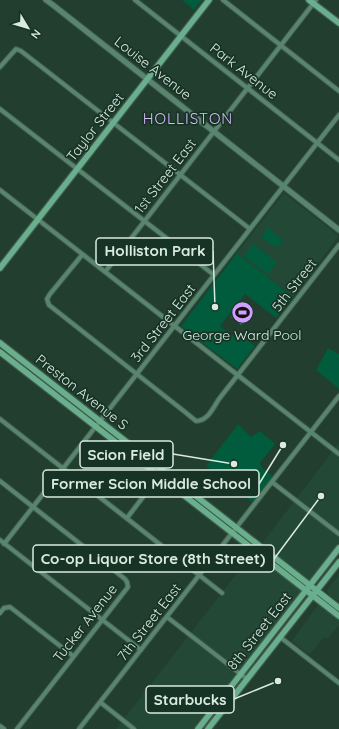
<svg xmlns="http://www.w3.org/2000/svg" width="339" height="729" font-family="Quicksand,sans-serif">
<rect width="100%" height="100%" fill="#213e2f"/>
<path fill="#234836" d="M284,193L339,236L293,297L237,253Z
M339,443V548L311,585L260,546Z
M255,550L307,590L198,729H116Z
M339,575V602L328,594L327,590Z
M318,605L321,606L339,620V625L328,639L324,637L309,655L292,641Z"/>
<path fill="#005c3c" d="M182,0H202L194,10Z
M268,228L283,240L280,245L275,247L261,237Z
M253,244L277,262L268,274L244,256Z
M237,253L293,297L276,318L245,294L220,326C226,331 234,340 242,336L255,346L237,369L181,326Z
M328,348L339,354V389L316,370Z
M238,424L251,437L260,431L275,444L260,463L262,468L275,478L255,504L206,466Z"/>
<path fill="#0a9565" d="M244,302L253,309L241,325L231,317Z"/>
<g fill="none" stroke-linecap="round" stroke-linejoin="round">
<defs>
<path id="minor" d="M135,0L339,160
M223,0L339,91
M0,67L16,49L21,51L250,229
M0,109L214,275
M0,190L339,454
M82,255L50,294L47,299L49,305L185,412L196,421C208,421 213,408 219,399L339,245
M105,272L316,0
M0,419L222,593
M0,481L125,579L127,582L128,587L17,729
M272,482L339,534
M127,518L159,476
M0,540L141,650
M4,544L339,115
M0,613L4,608L10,607L73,656
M167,617L247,679
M280,637L339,683
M100,702L134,729
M0,726L4,729
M79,729L339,396"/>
<path id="tertiary" d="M46,0L53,5L339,230"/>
<path id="secondary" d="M309,0L339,23
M0,268L209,0
M0,343L339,608
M0,352L339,616
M198,729L339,548
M208,729L339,562"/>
</defs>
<use href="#minor" stroke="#3f5a4b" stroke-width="6"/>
<use href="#tertiary" stroke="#3f5a4b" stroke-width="7"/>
<use href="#secondary" stroke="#3f5a4b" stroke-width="8"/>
<use href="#minor" stroke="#59846e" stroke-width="4"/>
<use href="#tertiary" stroke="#59846e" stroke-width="5"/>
<use href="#secondary" stroke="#6aaf8d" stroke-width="5.5"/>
</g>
<defs>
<symbol id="stadium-disc" viewBox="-11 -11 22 22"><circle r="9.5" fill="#d19dfe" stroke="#163325"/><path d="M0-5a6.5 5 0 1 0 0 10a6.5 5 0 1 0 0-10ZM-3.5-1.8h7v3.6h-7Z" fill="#111"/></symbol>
</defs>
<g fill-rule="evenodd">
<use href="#stadium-disc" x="230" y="300" width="25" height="25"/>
</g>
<g text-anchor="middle" stroke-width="3.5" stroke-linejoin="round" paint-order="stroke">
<g font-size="14" fill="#daeae1" stroke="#163325">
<text transform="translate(153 68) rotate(38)" y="5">Louise Avenue</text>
<text transform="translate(244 71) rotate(38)" y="5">Park Avenue</text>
<text transform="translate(95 127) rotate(-52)" y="5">Taylor Street</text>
<text transform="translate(165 176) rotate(-52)" y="5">1st Street East</text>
<text transform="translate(294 285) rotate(-52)" y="5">5th Street</text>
<text transform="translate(163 323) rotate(-52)" y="5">3rd Street East</text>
<text transform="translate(82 392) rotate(38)" y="5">Preston Avenue S</text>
<text transform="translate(149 622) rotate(-52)" y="5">7th Street East</text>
<text transform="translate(85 623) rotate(-52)" y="5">Tucker Avenue</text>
<text transform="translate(259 631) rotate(-52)" y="5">8th Street East</text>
</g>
<g font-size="14" fill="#daeae1" stroke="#163325">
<text x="242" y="340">George Ward Pool</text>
</g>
<g font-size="15" letter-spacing="1" fill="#dbb8fc" stroke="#163325">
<text x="188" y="124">HOLLISTON</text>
</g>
</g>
<path fill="none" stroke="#daeae1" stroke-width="1.5" d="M215 307L213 251M234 464L173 454M283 445L259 484M321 496L274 559M278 681L234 699"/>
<g fill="#daeae1" stroke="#163325" stroke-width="1.5">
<circle cx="215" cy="307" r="4"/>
<circle cx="234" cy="464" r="4"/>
<circle cx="283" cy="445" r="4"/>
<circle cx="321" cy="496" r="4"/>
<circle cx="278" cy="681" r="4"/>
</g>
<g fill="#163325" stroke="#daeae1" stroke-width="1.5">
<rect x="96" y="238" width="117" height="27" rx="4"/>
<rect x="80" y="441" width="93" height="27" rx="4"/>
<rect x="43" y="470" width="216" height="27" rx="4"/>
<rect x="33" y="545" width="241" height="27" rx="4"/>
<rect x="146" y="686" width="88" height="27" rx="4"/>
</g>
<g font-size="15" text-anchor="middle" font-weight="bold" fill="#daeae1">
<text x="155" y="256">Holliston Park</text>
<text x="126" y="460">Scion Field</text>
<text x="151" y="489">Former Scion Middle School</text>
<text x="153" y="564">Co-op Liquor Store (8th Street)</text>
<text x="190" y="705">Starbucks</text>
</g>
<g transform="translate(28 28) rotate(128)" stroke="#163325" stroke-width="3" paint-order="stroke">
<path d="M0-3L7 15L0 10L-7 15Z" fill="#daeae1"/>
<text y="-6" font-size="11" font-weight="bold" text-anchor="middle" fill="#daeae1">N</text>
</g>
</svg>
